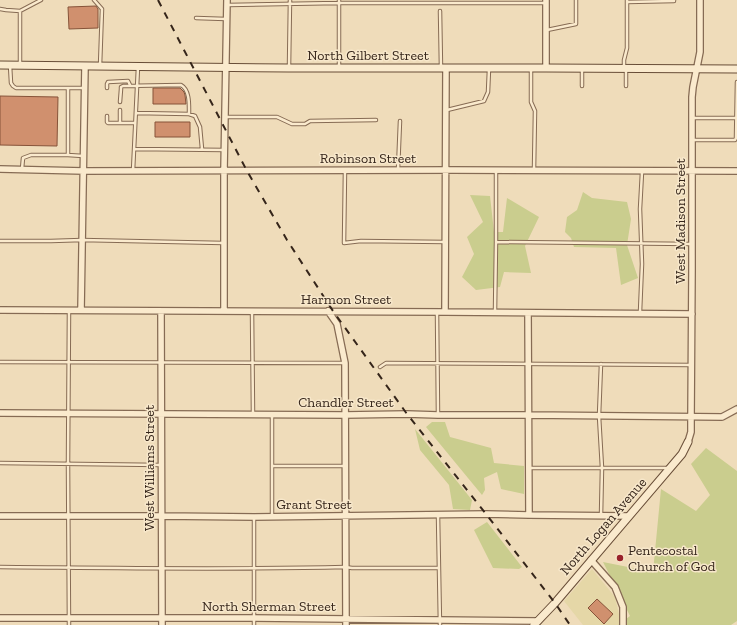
<svg xmlns="http://www.w3.org/2000/svg" width="737" height="625" font-family="'Zilla Slab',serif">
<rect width="100%" height="100%" fill="#efdcba"/>
<path fill="#e5d7a7" d="M592,569L615,597L621,623L618,625H583L564,601Z"/>
<path fill="#cacd8e" d="M583,192L592,198L627,202L631,219L627,245L638,278L621,285L616,248L574,247L571,238L565,232L567,217L577,210Z
M470,195L490,196L494,232H503L507,198L539,217L525,246L531,273L504,272L500,287L476,290L462,277L474,254L467,237L483,222Z
M432,422H445L450,437L491,448L494,463L524,466V494L501,489L497,472L484,478L485,490L482,495L426,427Z
M415,429L472,500L470,510L453,509L449,485L420,450Z
M706,448L737,471V621L731,625H618L630,616L603,562L653,572L661,489L696,511L710,495L691,464Z
M487,522L522,567L519,569L493,568L474,530Z"/>
<path fill="#d0906e" stroke="#865339" d="M96,6L98,9V28L69,29L68,7Z
M153,88H180L184,92L185,95L186,104H153Z
M0,96L58,97L57,146L0,145Z
M155,122H190V137H155Z
M597,599L613,614L604,624L588,608Z"/>
<g fill="none" stroke-linecap="round" stroke-linejoin="round">
<defs>
<path id="lane" d="M94,0L102,9L100,66
M339,0V68
M627,2L674,1V0
M228,5L338,3H546
M0,9L6,10L20,11V65
M20,11L41,0
M440,11L441,68
M196,18L226,19
M547,30L576,24V0
M10,65L11,83L13,86L16,88H68
M289,67L290,0
M624,67V60L627,48V0
M531,68V102L535,111L534,170
M582,68V86
M626,86V69
M107,88V84L108,82L128,81L130,85
M120,102L121,89V87L123,86L181,85C190,90 189,105 189,114
M120,110V123
M447,110L484,101L488,92L489,69
M136,113L189,114L195,116L200,127L202,149
M107,116V122L108,123H135
M225,117H277L292,124H305L310,121L376,120
M693,118H736
M692,140H735L736,138L737,82
M134,149L224,150
M83,156L68,155V88H85
M22,169L23,158L31,155H68
M345,170L344,243L361,241L445,242
M398,170L400,121
M133,171L138,67
M0,241H51L82,240L223,243
M496,242L691,244
M252,311L253,414
M437,312L438,415
M495,312L496,242V171
M640,312L642,264L640,209L642,172
M0,362L345,363
M380,367L386,363L691,365
M0,463L161,465
M272,466H345
M529,468H668
M438,515L440,625
M272,516V415
M601,516L602,468L599,416L601,364
M254,518V625
M0,567C115,568 230,570 345,567L352,568H439
M69,625L68,464L69,310"/>
<path id="street" d="M546,0V68
M0,169L84,171L452,170L737,171
M0,310L445,312L692,314
M81,310L85,66
M224,310V170L227,0
M161,311L162,625
M328,311L337,324L345,363L346,625
M445,312L446,68
M528,313L529,515
M0,413L345,415L407,414L438,415H529L722,417L737,409
M688,442L691,432V417L692,271V97L693,87L700,52V0
M0,516H161L254,517L486,514L529,515L628,516
M591,560L615,587L623,607V625
M0,618H254L538,621"/>
<path id="secondary" d="M0,65L289,68H546L737,69
M534,625L555,603L682,454L688,442"/>
</defs>
<use href="#lane" stroke="#866b54" stroke-width="4.5"/>
<use href="#street" stroke="#866b54" stroke-width="8"/>
<use href="#secondary" stroke="#684d37" stroke-width="9"/>
<use href="#lane" stroke="#faeacd" stroke-width="2.5"/>
<use href="#street" stroke="#faeacd" stroke-width="5.5"/>
<use href="#secondary" stroke="#faeacd" stroke-width="7"/>
<path stroke="#35251a" stroke-width="2" stroke-dasharray="7 7" stroke-linecap="butt" d="M158,0L247,171L287,240L333,311L407,414L486,514L555,603L570,625"/>
</g>
<circle fill="#98212a" stroke="#f7e7ca" stroke-width="1.5" cx="620" cy="558" r="4"/>
<g text-anchor="middle" stroke-width="3" stroke-linejoin="round" paint-order="stroke">
<g font-size="14" fill="#35251a" stroke="#f7e7ca">
<text x="368" y="60">North Gilbert Street</text>
<text x="368" y="163">Robinson Street</text>
<text transform="translate(680 221) rotate(-90)" y="5">West Madison Street</text>
<text x="346" y="304">Harmon Street</text>
<text x="346" y="407">Chandler Street</text>
<text transform="translate(149 468) rotate(-90)" y="5">West Williams Street</text>
<text x="314" y="509">Grant Street</text>
<text transform="translate(603 526) rotate(-49)" y="5">North Logan Avenue</text>
<text x="269" y="611">North Sherman Street</text>
</g>
<g font-size="14" fill="#35251a" stroke="#f7e7ca" text-anchor="start">
<text x="628" y="555">Pentecostal<tspan x="628" dy="16">Church of God</tspan></text>
</g>
</g>
</svg>
